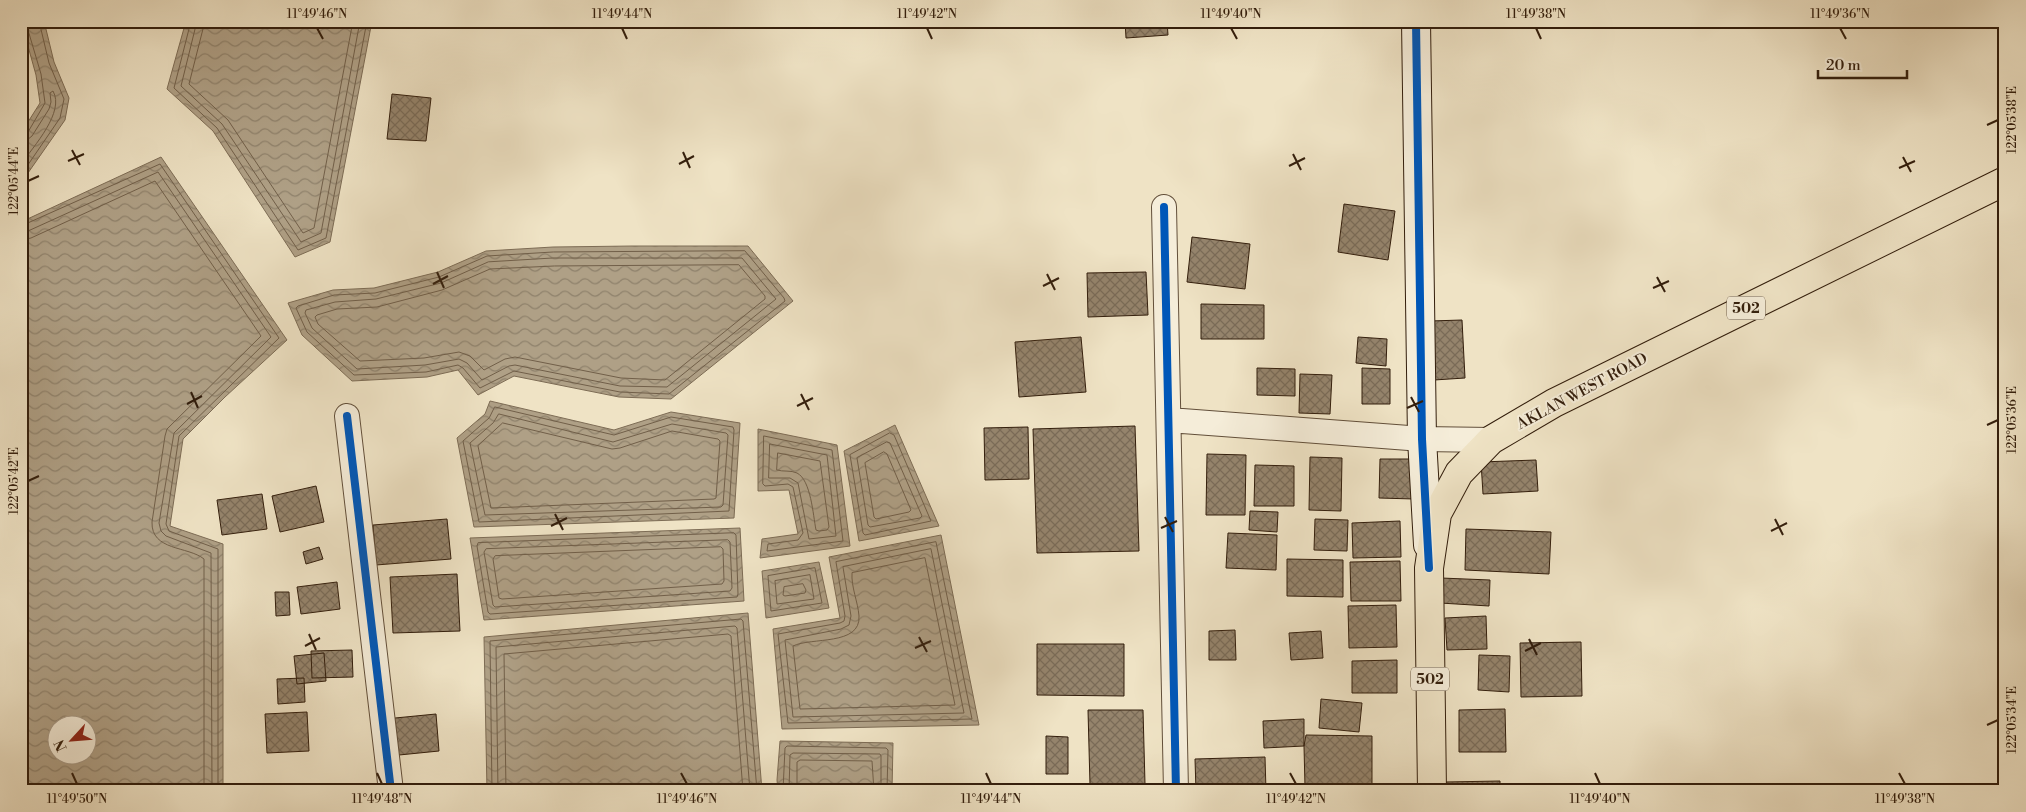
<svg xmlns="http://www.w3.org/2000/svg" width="2026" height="812" font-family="'Libre Bodoni',serif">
<defs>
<pattern id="water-waves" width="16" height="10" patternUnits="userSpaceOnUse" patternTransform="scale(1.25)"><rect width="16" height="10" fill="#afa086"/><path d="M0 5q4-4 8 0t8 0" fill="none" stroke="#8f826c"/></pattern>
<pattern id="building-cross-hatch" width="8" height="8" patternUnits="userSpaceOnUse" patternTransform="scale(1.25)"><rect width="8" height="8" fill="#95846c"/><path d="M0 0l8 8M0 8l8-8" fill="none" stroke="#7a6b57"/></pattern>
</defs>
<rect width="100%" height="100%" fill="#efe3c5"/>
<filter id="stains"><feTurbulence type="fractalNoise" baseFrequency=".004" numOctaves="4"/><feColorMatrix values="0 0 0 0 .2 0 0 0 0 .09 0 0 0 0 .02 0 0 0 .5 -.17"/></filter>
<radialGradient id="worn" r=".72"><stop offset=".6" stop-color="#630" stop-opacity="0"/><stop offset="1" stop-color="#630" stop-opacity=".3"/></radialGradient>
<path fill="url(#water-waves)" stroke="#7d6c55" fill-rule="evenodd" d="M21,21H44L54,62L69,98L65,120L21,183V133L40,103L36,75Z
M186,21H372L330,242L295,257L213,131L167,89Z
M161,157L287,340L225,397L183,439L170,526L223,544V791H21V222ZM58,724H88V754H58Z
M632,246H748L793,301L671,399L619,397L514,376L478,395L458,370L427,377L352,381L302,335L288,303L333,290L374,288L438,272L486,251L553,247Z
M490,401L614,430L671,412L740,423L734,518L474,527L457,438L485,414Z
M895,425L939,526L859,541L844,451Z
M758,429L837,445L850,546L760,558L762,539L798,534L789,490L758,491Z
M740,528L744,601L484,620L470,538Z
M941,535L979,725L782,729L773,629L840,618L829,557Z
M819,562L829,608L766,618L762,571Z
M748,613L762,791H487L484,637Z
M780,741L893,743L892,791H778L777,780Z"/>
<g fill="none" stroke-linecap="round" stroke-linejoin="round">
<path stroke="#715f49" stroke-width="1" d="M191,21L174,88L217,128L298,250L326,238L367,21
M197,21L181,86L222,124L301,242L321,233L360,21
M205,21L189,84L228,120L303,233L314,228L353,21
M21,26L26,27L28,30L41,74L45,103L28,132L21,134
M21,141L27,140L32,136L49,109L51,102L50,93L53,91C65,112 34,146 21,164
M21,175L60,118L64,99L49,63L39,21
M21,226L160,164L279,338L179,436L166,524L169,531L218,549V791
M21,232L28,231L158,172L271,337L174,433L159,523L161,531L166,536L211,553L212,791
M21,240L31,238L155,181L261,336L167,429L165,436L152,522C151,551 188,546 204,559V791
M745,251L784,298L785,301L669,394L620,392L514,371L480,388L463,368L458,365L426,372L354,375L307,332L296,308L298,306L334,295L375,293L439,277L487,256L553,252Z
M553,258H742L776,299L667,387L620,386L515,365L509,366L482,380L467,363L459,359L425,365L357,369L312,328L305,313L306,310L335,302L376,299L441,283L488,262Z
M739,265L765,296V299L665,380L621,378L515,357L505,359L484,370L470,356L459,352L424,358L360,361L318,324L315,317L317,315L337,309L377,307L442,290L490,269L554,266Z
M495,407L614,435L671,417L733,427L734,430L729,511L479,522L463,441L489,418Z
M499,414L613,442L672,424L726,433L728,435L723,505L721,507L485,515L470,443L493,423Z
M503,423L612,449L620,448L672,431L718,439L720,441L716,498L714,499L491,508L478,446Z
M890,433L894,435L931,521L865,535L863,533L850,455Z
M764,436L832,450L843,541L767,551L768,544L798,540L803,533L793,487L788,484L765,486L763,484Z
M887,442L890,443L922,516L920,518L870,527L868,525L857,458Z
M770,444L827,455L836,536L809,539L798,483L790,478H769Z
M884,452L887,454L911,510L909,512L876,519L874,517L865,463Z
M778,453L820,461L829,527L827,530L819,531L816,530C813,515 811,480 797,473C791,470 783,472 777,470Z
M734,533L736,535L738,594L737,597L490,614L488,612L477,546L478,543Z
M728,540L730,542L732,588L730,591L495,607L493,605L484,552L486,549Z
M936,542L972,719L788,723L778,634L840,623L844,621L845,616L836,562Z
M721,547L723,549L724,581L722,584L502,599L499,598L493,559L495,556Z
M931,549L964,713L793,717L785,640L841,629L849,625L851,616L843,567Z
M925,558L955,705L800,709L793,646C811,637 861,646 859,616C858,602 851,587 852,573Z
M815,568L822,603L771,611L768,576Z
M810,575L814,599L777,604L775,581Z
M803,584L806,590L805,593L785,596L783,595L784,587Z
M492,791L490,641L741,619L743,621L757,791
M498,791L496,647L735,626L737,628L750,791
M506,791L504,654L728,634L731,636L743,791
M783,791L785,748L787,746L886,748L888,750L887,791
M789,791L790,755L793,753L880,754L881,756V791
M797,791V762L800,760L872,761L874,791"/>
</g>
<path fill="url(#building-cross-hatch)" stroke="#331e0c" d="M1125,21H1167L1168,35L1126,38Z
M392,94L431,98L426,141L387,139Z
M1344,204L1395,211L1388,260L1338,252Z
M1192,237L1250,244L1245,289L1187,282Z
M1146,272L1148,315L1088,317L1087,273Z
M1201,304L1264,305V339H1201Z
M1462,320L1465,378L1434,380L1430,321Z
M1081,337L1086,392L1019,397L1015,342Z
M1358,337L1387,339L1386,366L1356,363Z
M1257,368L1295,369V396L1257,395Z
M1362,368L1390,369V404H1362Z
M1300,374L1332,375L1330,414L1299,413Z
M1135,426L1139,551L1037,553L1033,429Z
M1028,427L1029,479L985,480L984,428Z
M1207,454L1246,455L1245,515H1206Z
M1310,457L1342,458L1341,511L1309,510Z
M1380,459H1414V499L1379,498Z
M1536,460L1538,491L1483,494L1481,462Z
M1255,465L1294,466V506H1254Z
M316,486L324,522L280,532L272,496Z
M262,494L267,529L222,535L217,500Z
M1250,511L1278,512L1277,532L1249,530Z
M447,519L451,559L376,565L373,525Z
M1315,519L1348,520L1347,551L1314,550Z
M1400,521L1401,557L1353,558L1352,523Z
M1466,529L1551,532L1549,574L1465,570Z
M1228,533L1277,535L1276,570L1226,568Z
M319,547L323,559L306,564L303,552Z
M1287,559L1343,560V597L1287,596Z
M1400,561L1401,601H1351L1350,562Z
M457,574L460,631L393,633L390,577Z
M1441,578L1490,580L1489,606L1440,603Z
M337,582L340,609L301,614L297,587Z
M275,592H289L290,615L276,616Z
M1396,605L1397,647L1349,648L1348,606Z
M1486,616L1487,649L1447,650L1445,618Z
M1235,630L1236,660H1209V631Z
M1321,631L1323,658L1291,660L1289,633Z
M1581,642L1582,696L1521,697L1520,643Z
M1037,644H1124V696L1037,695Z
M352,650L353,677L312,678L311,651Z
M324,653L326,681L297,684L294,656Z
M1479,655L1510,656L1509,692L1478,690Z
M1397,660V693H1352V661Z
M304,678L305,702L278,704L277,679Z
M1321,699L1362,703L1359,732L1319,728Z
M1505,709L1506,752H1459V710Z
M1088,710H1143L1145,784L1090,785Z
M307,712L309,751L267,753L265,714Z
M436,714L439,751L389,756L385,719Z
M1304,719V746L1264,748L1263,721Z
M1306,735L1372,736V788L1305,787L1304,746Z
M1046,736L1068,737V774H1046Z
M1265,757L1266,791H1196L1195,759Z
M1500,781V791H1445V782Z"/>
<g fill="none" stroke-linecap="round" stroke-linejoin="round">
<defs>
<path id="street" d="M1164,207L1176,791
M347,416L391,791
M1169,420L1422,439L1491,440"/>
<path id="secondary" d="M1416,21L1422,439L1428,545"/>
<path id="primary" d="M1432,791L1429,568L1437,514L1459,473L1491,440L1554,403L2005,181"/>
</defs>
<use href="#street" stroke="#624f3a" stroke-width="26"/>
<use href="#secondary" stroke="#331e0c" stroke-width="30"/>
<use href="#primary" stroke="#331e0c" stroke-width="30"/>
<use href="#street" stroke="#f5edd9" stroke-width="24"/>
<use href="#secondary" stroke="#f5edd9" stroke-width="28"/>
<use href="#primary" stroke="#efe3c5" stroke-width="28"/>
<defs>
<path id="cycleway" d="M1416,21L1422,439L1429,568
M1164,207L1176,791
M347,416L391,791"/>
</defs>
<use href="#cycleway" stroke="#f5edd9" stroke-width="11"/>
<use href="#cycleway" stroke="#0057b8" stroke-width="8"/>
</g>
<path fill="none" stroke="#331e0c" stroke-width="2" d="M317,28L323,39M622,28L627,39M927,28L932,39M1231,28L1237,39M1536,28L1541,39M1840,28L1846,39M1987,125L1998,120M72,150L80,165M683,152L690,168M1293,154L1301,170M1903,157L1911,172M68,161L84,154M679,164L694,156M1289,166L1305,158M1899,168L1915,161M28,181L39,176M437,272L444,288M1047,274L1055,290M1657,277L1665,292M433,284L448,276M1043,286L1059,278M1653,288L1669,281M191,392L198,408M801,394L809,410M1411,397L1419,412M187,404L202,396M797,406L813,398M1407,408L1423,401M1987,425L1998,420M28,481L39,476M555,514L563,530M1165,517L1173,532M1775,519L1783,535M551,526L567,518M1161,528L1177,521M1771,531L1787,523M309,634L316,650M919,637L927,652M1529,639L1537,655M305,646L320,638M915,648L931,641M1525,651L1541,643M1987,725L1998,720M72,773L77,784M377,773L382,784M681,773L687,784M986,773L991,784M1290,773L1296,784M1595,773L1600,784M1899,773L1905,784"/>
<g text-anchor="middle" stroke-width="4" stroke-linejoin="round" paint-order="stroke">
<g fill="#f5edd9" stroke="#6d5c4a" stroke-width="1">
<rect x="1727" y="296.5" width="38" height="23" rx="4"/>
<rect x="1411" y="667.5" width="38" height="23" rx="4"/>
</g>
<g font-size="14" font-weight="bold" fill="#331e0c">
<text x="1746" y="313">502</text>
<text x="1430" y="684">502</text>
</g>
<g font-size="15" fill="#331e0c" stroke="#f5edd9">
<text transform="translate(1582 391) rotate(-28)" y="5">AKLAN WEST ROAD</text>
</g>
</g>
<rect width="2026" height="812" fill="none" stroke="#efe3c5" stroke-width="55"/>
<g transform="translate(72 740) rotate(244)"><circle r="24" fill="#f5edd9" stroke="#a79a87"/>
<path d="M0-4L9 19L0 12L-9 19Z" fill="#8f2418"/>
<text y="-8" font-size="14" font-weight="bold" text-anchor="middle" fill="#331e0c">N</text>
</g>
<path d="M1818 70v8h89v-8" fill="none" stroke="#331e0c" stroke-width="2.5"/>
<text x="1826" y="70" font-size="15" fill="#331e0c" stroke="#f5edd9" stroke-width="4" paint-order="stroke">20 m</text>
<rect x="28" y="28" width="1970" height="756" fill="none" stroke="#331e0c" stroke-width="2"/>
<g font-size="12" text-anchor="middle" fill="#331e0c">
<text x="317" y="18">11°49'46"N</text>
<text x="622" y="18">11°49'44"N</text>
<text x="927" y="18">11°49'42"N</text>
<text x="1231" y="18">11°49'40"N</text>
<text x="1536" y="18">11°49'38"N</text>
<text x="1840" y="18">11°49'36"N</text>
<text transform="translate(2012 120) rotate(-90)" y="4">122°05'38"E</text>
<text transform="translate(14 181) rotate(-90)" y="4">122°05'44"E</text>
<text transform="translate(2012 420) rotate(-90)" y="4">122°05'36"E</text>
<text transform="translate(14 481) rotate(-90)" y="4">122°05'42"E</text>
<text transform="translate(2012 720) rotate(-90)" y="4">122°05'34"E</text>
<text x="77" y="803">11°49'50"N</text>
<text x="382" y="803">11°49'48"N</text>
<text x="687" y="803">11°49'46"N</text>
<text x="991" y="803">11°49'44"N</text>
<text x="1296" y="803">11°49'42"N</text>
<text x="1600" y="803">11°49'40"N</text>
<text x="1905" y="803">11°49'38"N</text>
</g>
<rect width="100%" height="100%" filter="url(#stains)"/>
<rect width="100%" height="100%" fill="url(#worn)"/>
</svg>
